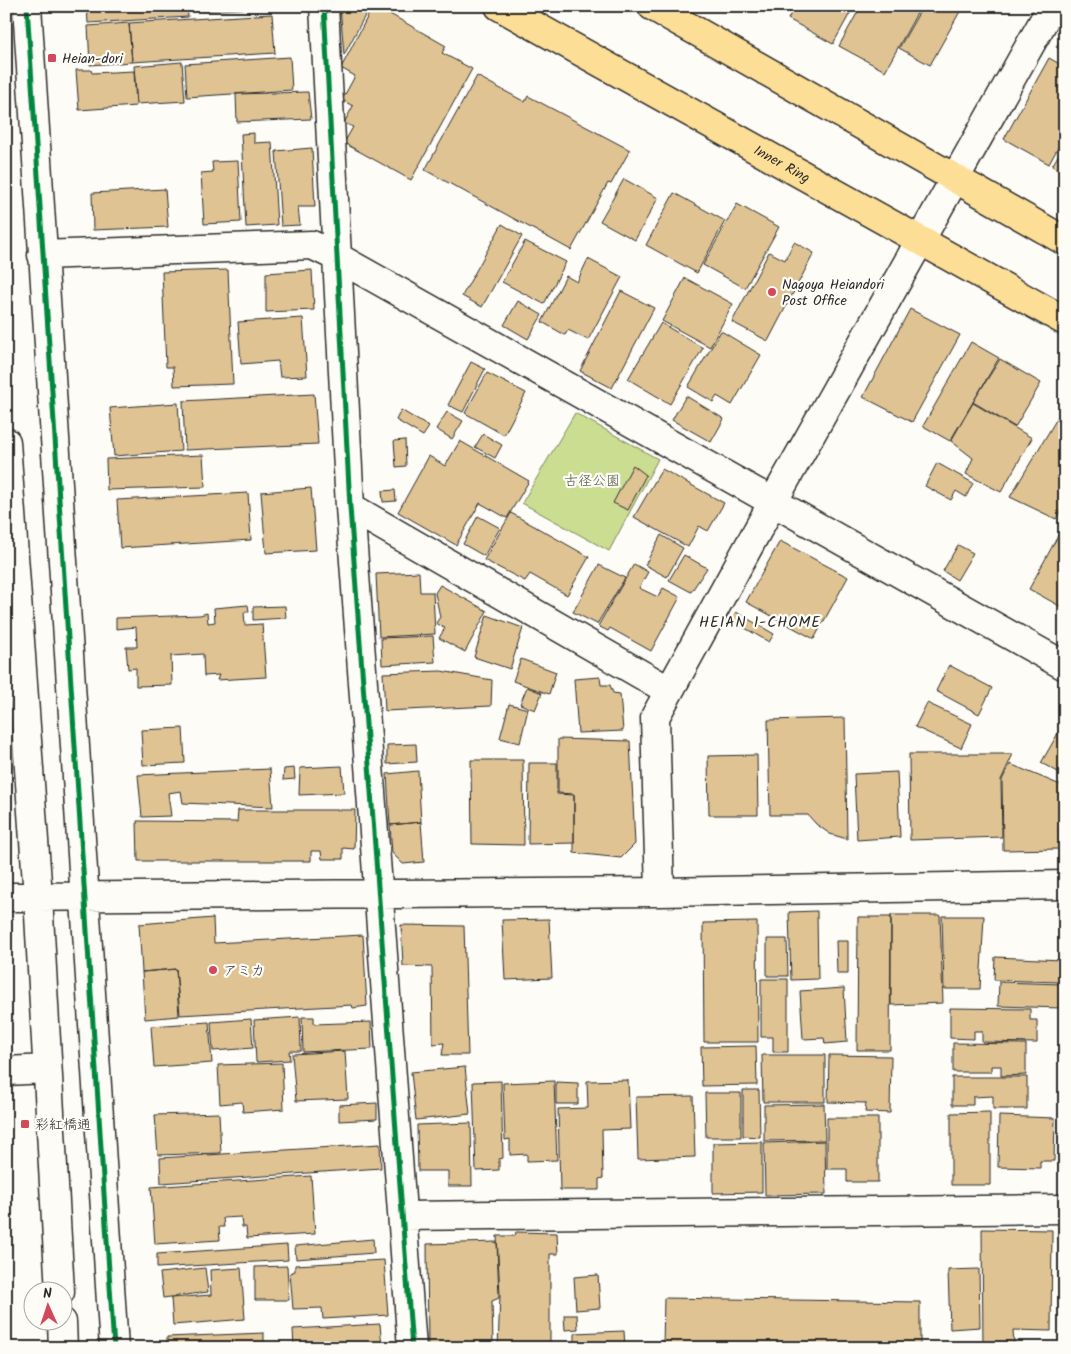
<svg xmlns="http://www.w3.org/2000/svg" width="1071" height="1354" font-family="Kalam,'Klee One',sans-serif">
<rect width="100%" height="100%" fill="#fdfcf7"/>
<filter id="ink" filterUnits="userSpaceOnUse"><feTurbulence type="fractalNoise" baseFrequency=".02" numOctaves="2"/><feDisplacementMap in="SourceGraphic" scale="10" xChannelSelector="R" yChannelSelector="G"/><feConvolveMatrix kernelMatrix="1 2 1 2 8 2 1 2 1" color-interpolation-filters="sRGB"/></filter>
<g filter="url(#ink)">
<path fill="#cadd91" stroke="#7a845e" d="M575,413L658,459L609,551L522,503Z"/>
<path fill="#dfc393" stroke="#2b2b2b" d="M87,6H187L188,17L88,23Z
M203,6H291L203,11Z
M340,6H370L344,55Z
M373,6H376L446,46L442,53L472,69L411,180L344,143L353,127L344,123L353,106L342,100L355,76L341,68Z
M795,6H854L833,44L788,19Z
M861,6H921L885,71L839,46Z
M923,6H963L930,65L899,48Z
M272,14L275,53L132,62L129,23Z
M129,23L132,62L90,65L88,26Z
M1065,32V51L1056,47Z
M290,57L292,90L187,97L185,64Z
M1049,58L1065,67V135L1049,164L1004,139Z
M182,62L185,101L137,104L134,66Z
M76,70H91L92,73L134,71L136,106L79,110Z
M477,76L525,102L528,96L630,150L611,184L608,183L571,250L425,170Z
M308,92L311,119L237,122L236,94Z
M254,133V143L272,142L277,225L246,227L241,134Z
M1065,144V173L1052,166Z
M312,148L315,207H298L300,225L281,226L276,151Z
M238,161L241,222L204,224L201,173L213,172L212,162Z
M624,179L658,198L635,240L600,221Z
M165,189L168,227L93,230L92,193Z
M674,193L725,221L697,273L646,245Z
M737,204L779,227L745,288L703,265Z
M502,224L522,236L482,307L462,296Z
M525,241L566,262L544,304L502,282Z
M794,242L814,253L768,341L732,322L769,252L785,260Z
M588,259L622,277L588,340L568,330L565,335L542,322L566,276L577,282Z
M228,270L233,384L174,386L173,367H166L162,272Z
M312,270L314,310L266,312V273Z
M685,278L733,304L710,347L662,321Z
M621,291L654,308L612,388L580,371Z
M518,301L542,315L528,339L504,325Z
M910,309L960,335L912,422L863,397Z
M303,318L307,376L280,377L278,361L241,364L238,322Z
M661,323L703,348L670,404L628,379Z
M721,331L761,355L732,405L717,396L713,402L688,387Z
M971,342L999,358L950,441L923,426Z
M1000,359L1041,383L1015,427L973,402Z
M471,362L485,369L463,412L448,405Z
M487,373L526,393L504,435L465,413Z
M314,394L318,444L185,450L183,401Z
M686,396L724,419L711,442L672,420Z
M178,403L181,451L114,456L110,408Z
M973,403L1032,438L1001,492L966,474L973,458L951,441Z
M1065,405V503L1056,519L1010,497Z
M401,410L429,427L423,436L396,420Z
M447,412L463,421L452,439L436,429Z
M483,434L502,445L495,458L475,447Z
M405,440L406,466L396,467L394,441Z
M460,441L529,481L507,518L480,503L456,545L398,512L429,456L445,466Z
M203,455L205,487L107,490L106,459Z
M937,463L973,483L966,497L956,491L951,500L925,486Z
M633,465L646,475L628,510L613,503Z
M662,469L724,503L708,531L699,526L688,547L634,517Z
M311,488L316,550L266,553L261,492Z
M395,490L396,501L383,502L382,491Z
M248,493L251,540L120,548L117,500Z
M511,513L589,557L567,595L530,574L525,581L484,560Z
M478,516L500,528L484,556L463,544Z
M1065,523V609L1029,589Z
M661,535L683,548L667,577L645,565Z
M780,541L848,577L814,639L746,602Z
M958,545L973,553L957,580L943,571Z
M684,555L707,568L691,592L669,580Z
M634,564L648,572L639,588L658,597L663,588L680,597L651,651L610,628L608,631L598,626Z
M599,565L625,578L597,624L573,612Z
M419,572L420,592H433L435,634L379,637L376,574Z
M440,585L487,611L465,652L439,638L445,628L436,623L440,617L435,593Z
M248,605L249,612H244L245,625L262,624L266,677L217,680L219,675L204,676L203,654L171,656L172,685L136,686V668L128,669L126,647H137L136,627L116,629V618L200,615L207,613L208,623L215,622L214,608Z
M285,606L286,618L253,620V607Z
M736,612L774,634L769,642L731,620Z
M487,615L523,628L510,669L474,657Z
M433,636L435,662L382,665L381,638Z
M521,659L556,672L549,694L513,681Z
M949,665L992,688L979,714L936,691Z
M441,671L492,680L491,706L385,711L383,673Z
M600,677L601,685H610L613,693L620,694L623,731L578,733L574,679Z
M527,687L542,693L535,710L520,704Z
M927,703L972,724L961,748L915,727Z
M509,704L528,709L520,743L500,738Z
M845,718L847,839L830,834L816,824L808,815H770L768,720Z
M1065,721V765L1060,773L1041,763Z
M183,728L185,763L143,765L141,730Z
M558,739L630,741L635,844L621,858L574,853V794L558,793Z
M416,744L417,762L387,764V745Z
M909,754H1013L1001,780L1002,837L910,840Z
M757,755L758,815H709L708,756Z
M471,760H523L524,845L472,844Z
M529,763H557V794L574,795V843L528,844Z
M1010,764L1058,784H1065V830H1059L1060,849L1003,850L1002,780Z
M342,766L344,793L299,795L300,768Z
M294,768L295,779L283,780L284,769Z
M270,769L273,807L183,803L181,791L168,793L171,816L142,817L138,775Z
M418,771L421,822L390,825L387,774Z
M897,772L900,837L857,840L854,774Z
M238,810H355L354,849L343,848V859H322L321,851H311V861H138L137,821L237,822Z
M421,822L424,862L403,864L392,853L390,825Z
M817,911L818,979L791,980L789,912Z
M891,915H940L943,1003L891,1005Z
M942,916H984L980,989H944Z
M858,917H891L890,1050H857Z
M213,918L214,943L363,935L367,1006L353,1008L352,1005L180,1015L176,969L142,972L139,924Z
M549,919L552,978L505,980L502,920Z
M757,922L758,1042H704L703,923Z
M401,925L464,926L468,1055H442L444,1043L433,1044L432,967L403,966Z
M767,939H787L788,976H767Z
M836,941H848V974H837Z
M995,957L1062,960L1061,982L994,980Z
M176,969L179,1016L145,1019L142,972Z
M761,979H788V1052H773V1037H761Z
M999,982L1061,984V1008L998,1006Z
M844,988L847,1042L825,1044L824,1038L803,1039L800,991Z
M950,1008L1030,1009V1020H1037V1043L982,1042V1031H974V1039L950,1038Z
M300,1017L301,1051H289L290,1060L256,1062L254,1020Z
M302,1017H314V1024L371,1022L372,1049L303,1052Z
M251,1019L253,1048L213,1051L211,1022Z
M209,1022L212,1063L154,1067L151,1026Z
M953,1043L1026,1044V1075L1001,1076V1066H991V1072H953Z
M756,1046L757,1085L702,1086L701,1047Z
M345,1051L348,1099L296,1101L292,1054Z
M762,1055H825V1102H763Z
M829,1055L891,1056L890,1113L865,1112L866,1103L828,1102Z
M282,1063L284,1109L243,1112L242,1102L220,1104L218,1065Z
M465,1067L470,1114L416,1120L411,1072Z
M952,1077H1027V1109H993V1096L973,1097V1105H952Z
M628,1080L630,1129L602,1130L603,1178L599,1179V1190H560L558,1109L588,1108L587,1081Z
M501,1081L503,1158L499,1159V1170L476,1171L473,1082Z
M554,1081L557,1160L527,1161V1154L510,1155V1139L505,1140L503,1083Z
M556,1082L578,1083V1104H556Z
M743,1090H759L760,1137L743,1136Z
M705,1093H741V1137H706Z
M693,1096L695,1157L638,1159L636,1097Z
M377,1103V1119L339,1121V1105Z
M824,1104L825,1140L764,1141V1105Z
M990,1112V1185H951V1113Z
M219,1113L221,1153L158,1155L155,1115Z
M999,1116L1055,1118L1054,1161H1040V1168L998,1167Z
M827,1118H878V1182H847V1169H827Z
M471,1123L472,1186H448V1171H418L417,1125Z
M825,1141L826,1194L765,1195L764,1143Z
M762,1142V1192L713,1193V1143Z
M380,1144L381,1168L161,1183L160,1158Z
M311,1176L315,1234L247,1238L246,1227H242L241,1217L223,1218L224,1227H219L220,1240L155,1244L151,1187Z
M982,1229L1052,1230L1051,1331L1013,1330L1014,1344L983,1345Z
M516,1232L557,1233L558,1254H550V1348H498L500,1295L497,1236H515Z
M373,1239L374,1253L296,1259L295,1246Z
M497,1242L499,1298L492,1301L493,1345L428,1348L427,1244Z
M287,1245L288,1260L157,1268V1254Z
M384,1260L388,1315L323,1319L322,1308L293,1309L290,1273L295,1271V1265Z
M287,1266L289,1300H255V1267Z
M205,1268L208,1292L163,1298L160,1273Z
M241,1268L245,1319L173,1325L171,1298L211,1295L210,1270Z
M979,1269L980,1327L950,1329L948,1270Z
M598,1275L600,1308L576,1310L574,1277Z
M664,1298L920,1302V1348H663Z
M564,1315H577L578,1329L565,1330Z
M380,1324L382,1348H294L293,1329Z
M624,1331L625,1348H575V1333Z
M264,1333V1348H167V1337Z"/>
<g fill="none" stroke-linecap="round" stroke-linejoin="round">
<defs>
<path id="minor" d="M27,6L114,1348
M324,6L350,507L412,1348
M42,255L312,245L337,257L1065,666
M6,442L38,897L60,1292
M350,507L668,690
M660,892L655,717L773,502L1052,6
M6,897L660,892L1065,885
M6,1071L47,1069
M403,1216L1065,1209
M62,1322L63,1348"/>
<g id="major">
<path id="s1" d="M499,6L1065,321"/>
<path d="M652,6L1065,241"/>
</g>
</defs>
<use href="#minor" stroke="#2b2b2b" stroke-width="31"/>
<use href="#major" stroke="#2b2b2b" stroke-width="31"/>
<use href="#minor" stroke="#fdfcf7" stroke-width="28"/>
<use href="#major" stroke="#fdde96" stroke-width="28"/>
<defs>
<path id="cycleway" d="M27,6L114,1348
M324,6L350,507L412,1348"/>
</defs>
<use href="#cycleway" stroke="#fdfcf7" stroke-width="8"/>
<use href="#cycleway" stroke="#00873e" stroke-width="5"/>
</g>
</g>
<g fill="#d1495b" stroke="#fdfcf7" stroke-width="2">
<rect x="47" y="53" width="10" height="10" rx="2.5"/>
<circle cx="772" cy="292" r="5"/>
<circle cx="213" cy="970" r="5"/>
<rect x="20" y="1119" width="10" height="10" rx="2.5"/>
</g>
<g text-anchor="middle" stroke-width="4.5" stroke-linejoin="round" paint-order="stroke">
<g font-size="14" fill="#2b2b2b" stroke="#fdfcf7" text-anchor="start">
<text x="62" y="63">Heian-dori</text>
<text x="782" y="289">Nagoya Heiandori<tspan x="782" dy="16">Post Office</tspan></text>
<text x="223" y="975">アミカ</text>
<text x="35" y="1129">彩紅橋通</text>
</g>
<g font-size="14" fill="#2b2b2b" stroke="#fdfcf7">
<text dy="5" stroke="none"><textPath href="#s1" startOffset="324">Inner Ring</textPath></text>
</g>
<g font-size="14" fill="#535844" stroke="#fdfcf7">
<text x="592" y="485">古径公園</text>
</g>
<g font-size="15" letter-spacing="1" fill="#2b2b2b" stroke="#fdfcf7">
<text x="760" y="627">HEIAN 1-CHOME</text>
</g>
</g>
<rect width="1071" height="1354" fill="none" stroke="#fdfcf7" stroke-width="25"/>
<rect x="12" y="12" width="1046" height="1329" fill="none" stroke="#2b2b2b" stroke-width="2" filter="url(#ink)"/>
<g transform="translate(48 1306) rotate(357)"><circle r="24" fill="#fdfcf7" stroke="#a9a8a5"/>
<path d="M0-4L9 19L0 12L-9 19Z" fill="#d1495b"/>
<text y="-8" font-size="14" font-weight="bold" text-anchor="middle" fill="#2b2b2b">N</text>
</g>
</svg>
